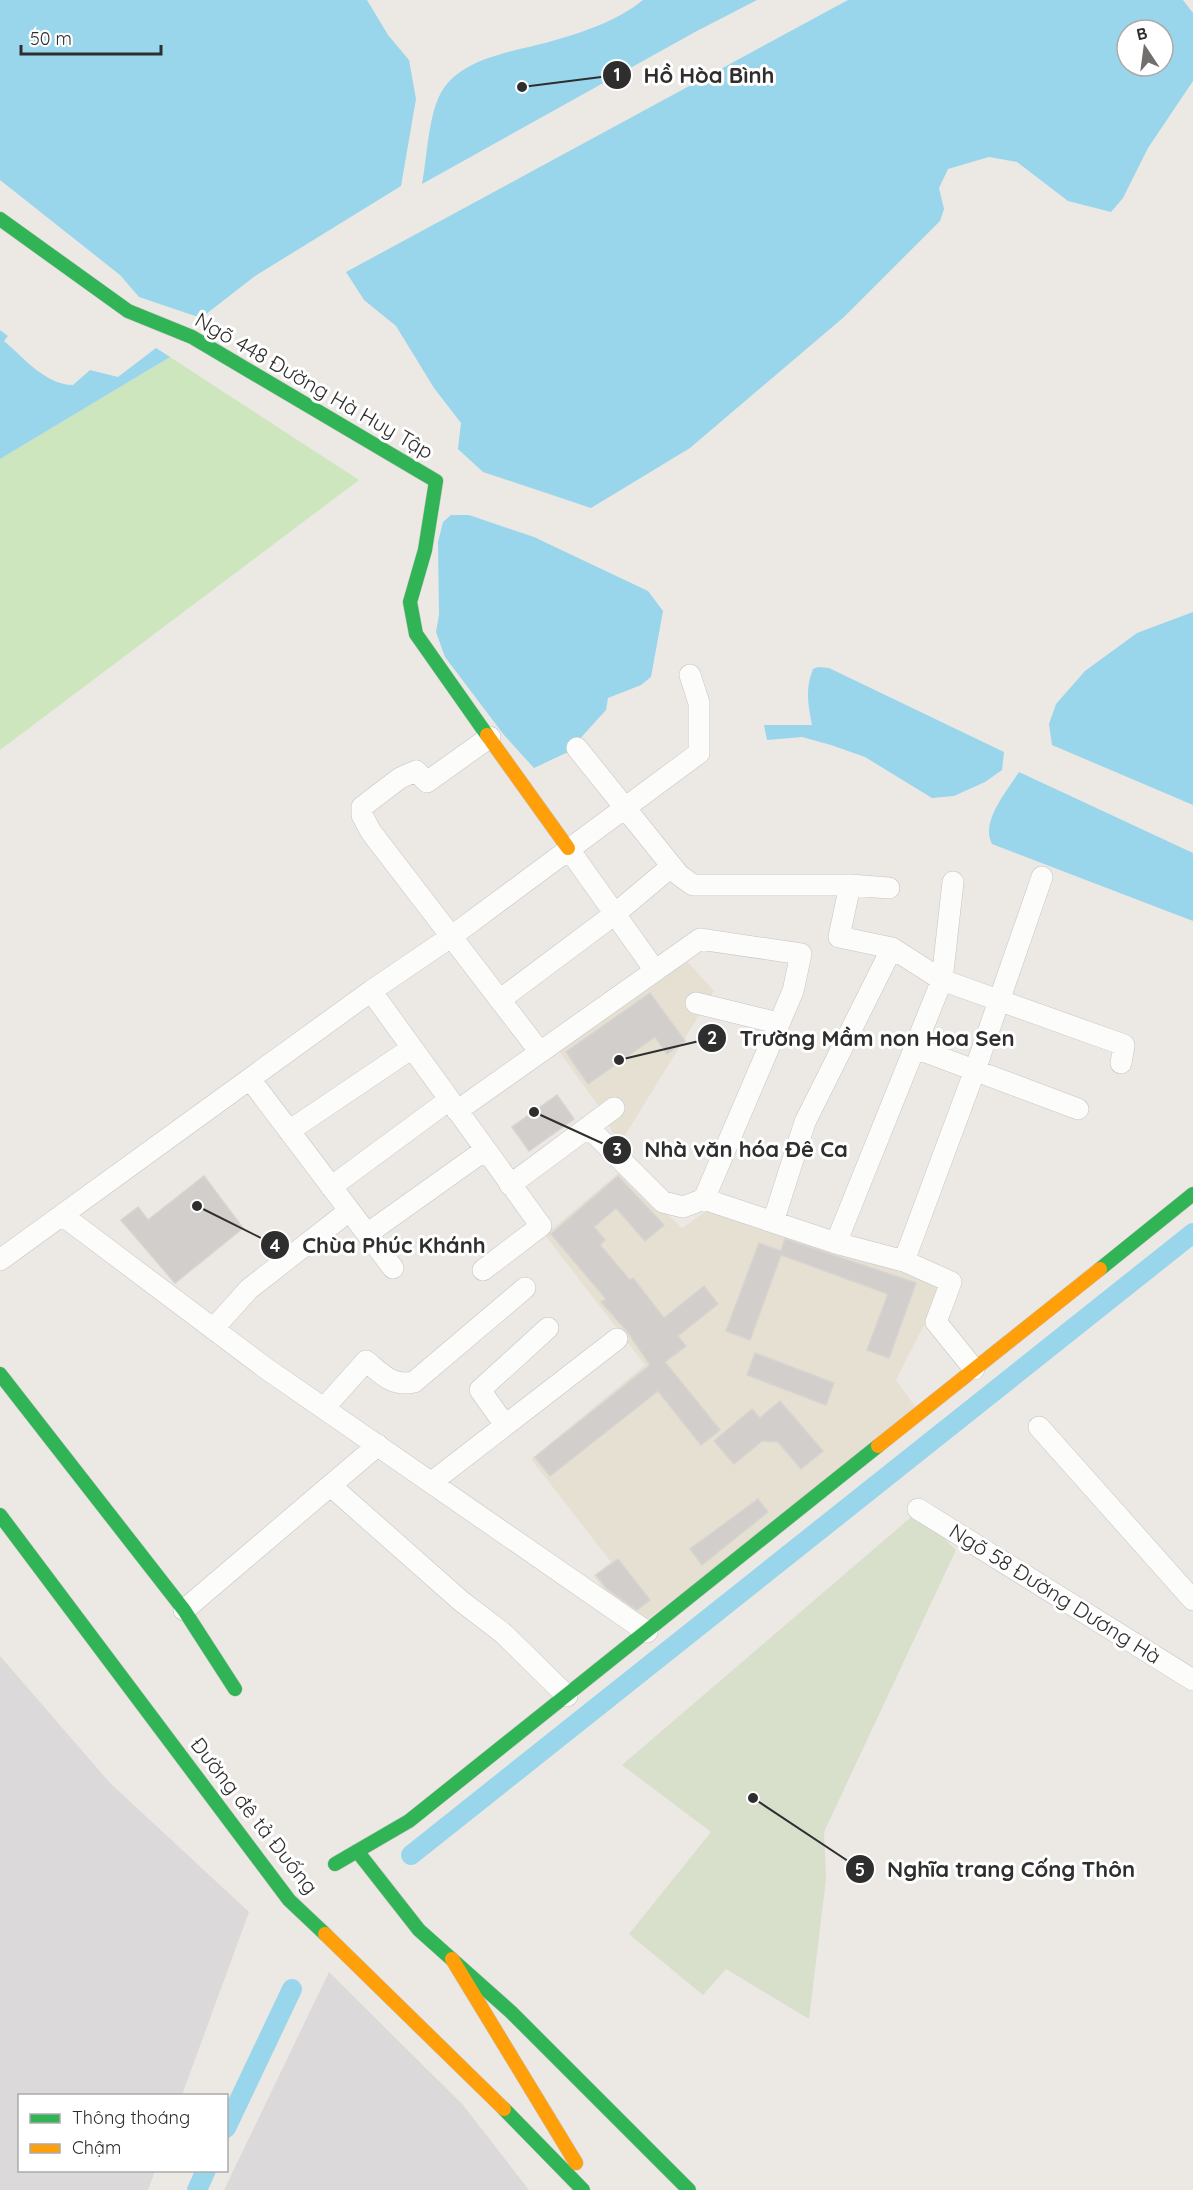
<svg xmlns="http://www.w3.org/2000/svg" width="1193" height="2190" font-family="Quicksand,sans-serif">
<rect width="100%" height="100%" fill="#ece8e4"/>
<path fill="#dcd9db" d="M0,1656L110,1783L249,1912L182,2095L20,2096V2170L155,2171L148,2190H0Z
M329,1972L463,2105L529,2190H224Z"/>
<path fill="#e6e0d3" d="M684,958L714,991L619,1145L600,1108L558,1050Z
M621,1171L682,1228L709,1209L944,1286L896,1380L919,1412L636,1628L593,1576L611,1562L531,1459L645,1365L545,1235Z"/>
<path fill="#cee6be" d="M170,357L359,480L0,750V459Z"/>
<path fill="#d8e0cc" d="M917,1512L956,1550L824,1832L826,1879L809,2019L726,1969L703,1995L629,1934L711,1832L622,1765Z"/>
<path fill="#99d6ec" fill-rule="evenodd" d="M0,0H367L388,35L409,60L416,99L401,186L255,276L201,318L139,297L120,275L0,180Z
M643,0H757L695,32L422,184C427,159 428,122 438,99C455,57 515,52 552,41C584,32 617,21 643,0Z
M848,0H1183L1193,13V81L1148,148L1123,198L1111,212L1068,201L1017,162L989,157L948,169L939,188L944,209L940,221L844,317L690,448L591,508L483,472L458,449L461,423L434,388L396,326L364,300L346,272ZM1127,30H1163V66H1127Z
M0,330L8,336L4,341C24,358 46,385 73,385L90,370L118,377L156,348L170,357L0,459Z
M451,515H469L534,537L648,591L663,611L651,677L641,685L608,698L606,710L568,752L534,768L504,735L445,657L436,632L439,615L438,542L443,522Z
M1193,612V805L1052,745L1049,724L1056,704L1085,671L1137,633Z
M818,667L829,668L1004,752L1002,770L985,782L954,796L932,798L865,757L831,745L802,737L767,740L764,725H812C808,705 805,689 813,669Z
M1019,772L1193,853V921L992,844C980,822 1007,791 1019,772Z"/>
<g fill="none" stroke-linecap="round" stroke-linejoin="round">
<path stroke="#99d6ec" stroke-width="20" d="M411,1855L1193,1233
M226,2128L292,1989
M197,2190L206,2170"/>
</g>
<path fill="#d1cecb" stroke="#d7d4d0" stroke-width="1.5" d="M650,993L685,1041L667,1054L655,1037L588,1084L566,1052Z
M557,1095L574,1119L529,1151L512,1127Z
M204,1176L243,1228L175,1283L121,1220L138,1207L148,1220Z
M618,1176L664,1225L645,1241L616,1208L594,1227L605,1240L600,1245L630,1280L633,1278L664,1318L704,1286L718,1304L678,1336L686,1346L665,1362L720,1430L701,1445L658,1391L550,1476L535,1457L650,1365L627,1331L601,1302L606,1299L551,1234Z
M785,1239L916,1283L889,1358L867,1350L888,1294L781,1255L750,1340L726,1331L759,1243L781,1251Z
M755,1353L834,1383L826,1405L747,1375Z
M780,1401L823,1451L801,1469L778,1442L762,1441L734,1464L714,1441L752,1409L760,1418Z
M758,1499L768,1512L702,1565L690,1549Z
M618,1559L650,1600L637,1610L606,1588L596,1575Z"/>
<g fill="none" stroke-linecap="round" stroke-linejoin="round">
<defs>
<path id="street" d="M490,737L427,782L416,771L400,778L362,807V815L371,832L540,1052
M577,748L679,875L693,885H850L889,888
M568,848L654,969
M850,885L839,937L892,948L942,980L1124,1045L1121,1063
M371,991L541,1226L483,1270
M501,999L616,913L672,866
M696,1003L778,1023
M915,1048L1078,1109
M250,1079L393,1268
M457,1111L700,939L801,954L793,991L704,1199
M588,1127L663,1202L683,1207L704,1199L836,1243L904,1261L951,1282L936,1322L974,1369
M289,1131L412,1048
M510,1185L614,1108
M331,1187L449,1100
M62,1215L264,1367L647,1632
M773,1222L805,1122L892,948
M367,1234L485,1150
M836,1243L942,980L953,882
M0,1260L371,991L452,936L699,753V703L690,675
M904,1261L975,1070L1042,877
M213,1329L249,1289L349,1211
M324,1408L366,1361C382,1374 392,1387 414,1382L525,1288
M505,1425L480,1390L548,1328
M1039,1427L1193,1600
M432,1482L617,1339
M331,1486L461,1601L504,1634L567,1696
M918,1509L1193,1680
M184,1610L378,1445"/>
<path id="fast" d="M0,219L128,311L192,337L436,481L425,550L410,602L416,634L487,735
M1100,1269L1193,1194
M0,1374L184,1610L235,1689
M0,1515L289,1900L325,1934
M357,1851L419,1930L511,2012L689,2190
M335,1864L409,1821L878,1446
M504,2109L583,2190"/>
<path id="slow" d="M487,735L568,848
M878,1446L1100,1269
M325,1934L504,2109
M452,1959L576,2163"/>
</defs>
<use href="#street" stroke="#c5c4c5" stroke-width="22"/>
<use href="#fast" stroke="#c5c4c5" stroke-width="15"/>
<use href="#slow" stroke="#c5c4c5" stroke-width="15"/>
<use href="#street" stroke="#fcfcfb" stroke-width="21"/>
<use href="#fast" stroke="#30b455" stroke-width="14"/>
<use href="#slow" stroke="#ff9f0a" stroke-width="14"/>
</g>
<g text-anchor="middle" stroke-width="6" stroke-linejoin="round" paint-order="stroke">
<g font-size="21" fill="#2e2e2e" stroke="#fff">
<text transform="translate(314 386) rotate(30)" y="7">Ngõ 448 Đường Hà Huy Tập</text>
<text transform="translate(1055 1594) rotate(32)" y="7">Ngõ 58 Đường Dương Hà</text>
<text transform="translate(254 1816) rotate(52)" y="7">Đường đê tả Đuống</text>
</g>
</g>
<path fill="none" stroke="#2e2e2e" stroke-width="2" d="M522 87L617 75M619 1060L712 1038M534 1112L617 1150M197 1206L275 1245M753 1798L860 1869"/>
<g fill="#2e2e2e" stroke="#fff" stroke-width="2">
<circle cx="522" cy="87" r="6"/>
<circle cx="619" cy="1060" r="6"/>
<circle cx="534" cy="1112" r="6"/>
<circle cx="197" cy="1206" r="6"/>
<circle cx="753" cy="1798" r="6"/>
<circle cx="617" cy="75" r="15"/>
<circle cx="712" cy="1038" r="15"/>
<circle cx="617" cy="1150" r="15"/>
<circle cx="275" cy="1245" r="15"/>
<circle cx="860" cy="1869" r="15"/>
</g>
<g font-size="18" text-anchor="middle" font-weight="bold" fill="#fff">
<text x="617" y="81">1</text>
<text x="712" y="1044">2</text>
<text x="617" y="1156">3</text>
<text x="275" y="1252">4</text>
<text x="860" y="1876">5</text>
</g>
<g font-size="22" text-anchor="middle" font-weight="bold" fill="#2e2e2e" stroke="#fff" stroke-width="6" stroke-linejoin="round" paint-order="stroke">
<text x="709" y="83">Hồ Hòa Bình</text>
<text x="877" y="1046">Trường Mầm non Hoa Sen</text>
<text x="746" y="1157">Nhà văn hóa Đê Ca</text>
<text x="394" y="1253">Chùa Phúc Khánh</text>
<text x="1011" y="1877">Nghĩa trang Cống Thôn</text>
</g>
<rect x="18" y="2094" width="210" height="78" fill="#ffffff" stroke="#ababab" stroke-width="1.5"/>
<rect x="30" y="2114" width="30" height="9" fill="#30b455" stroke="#ababab" stroke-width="1.5"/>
<text x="72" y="2124" font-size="18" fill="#2e2e2e">Thông thoáng</text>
<rect x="30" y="2144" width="30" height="9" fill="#ff9f0a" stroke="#ababab" stroke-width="1.5"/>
<text x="72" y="2154" font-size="18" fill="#2e2e2e">Chậm</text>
<g transform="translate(1145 48) rotate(347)"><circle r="28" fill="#ffffff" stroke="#ababab" stroke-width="1.5"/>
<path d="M0-4.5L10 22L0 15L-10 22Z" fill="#706f6e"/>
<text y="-9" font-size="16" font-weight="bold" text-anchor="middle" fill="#2e2e2e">B</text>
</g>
<path d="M21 45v9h140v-9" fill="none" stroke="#2e2e2e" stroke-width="3"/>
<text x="30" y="45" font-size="18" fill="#2e2e2e" stroke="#ffffff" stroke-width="4.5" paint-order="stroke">50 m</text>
</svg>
